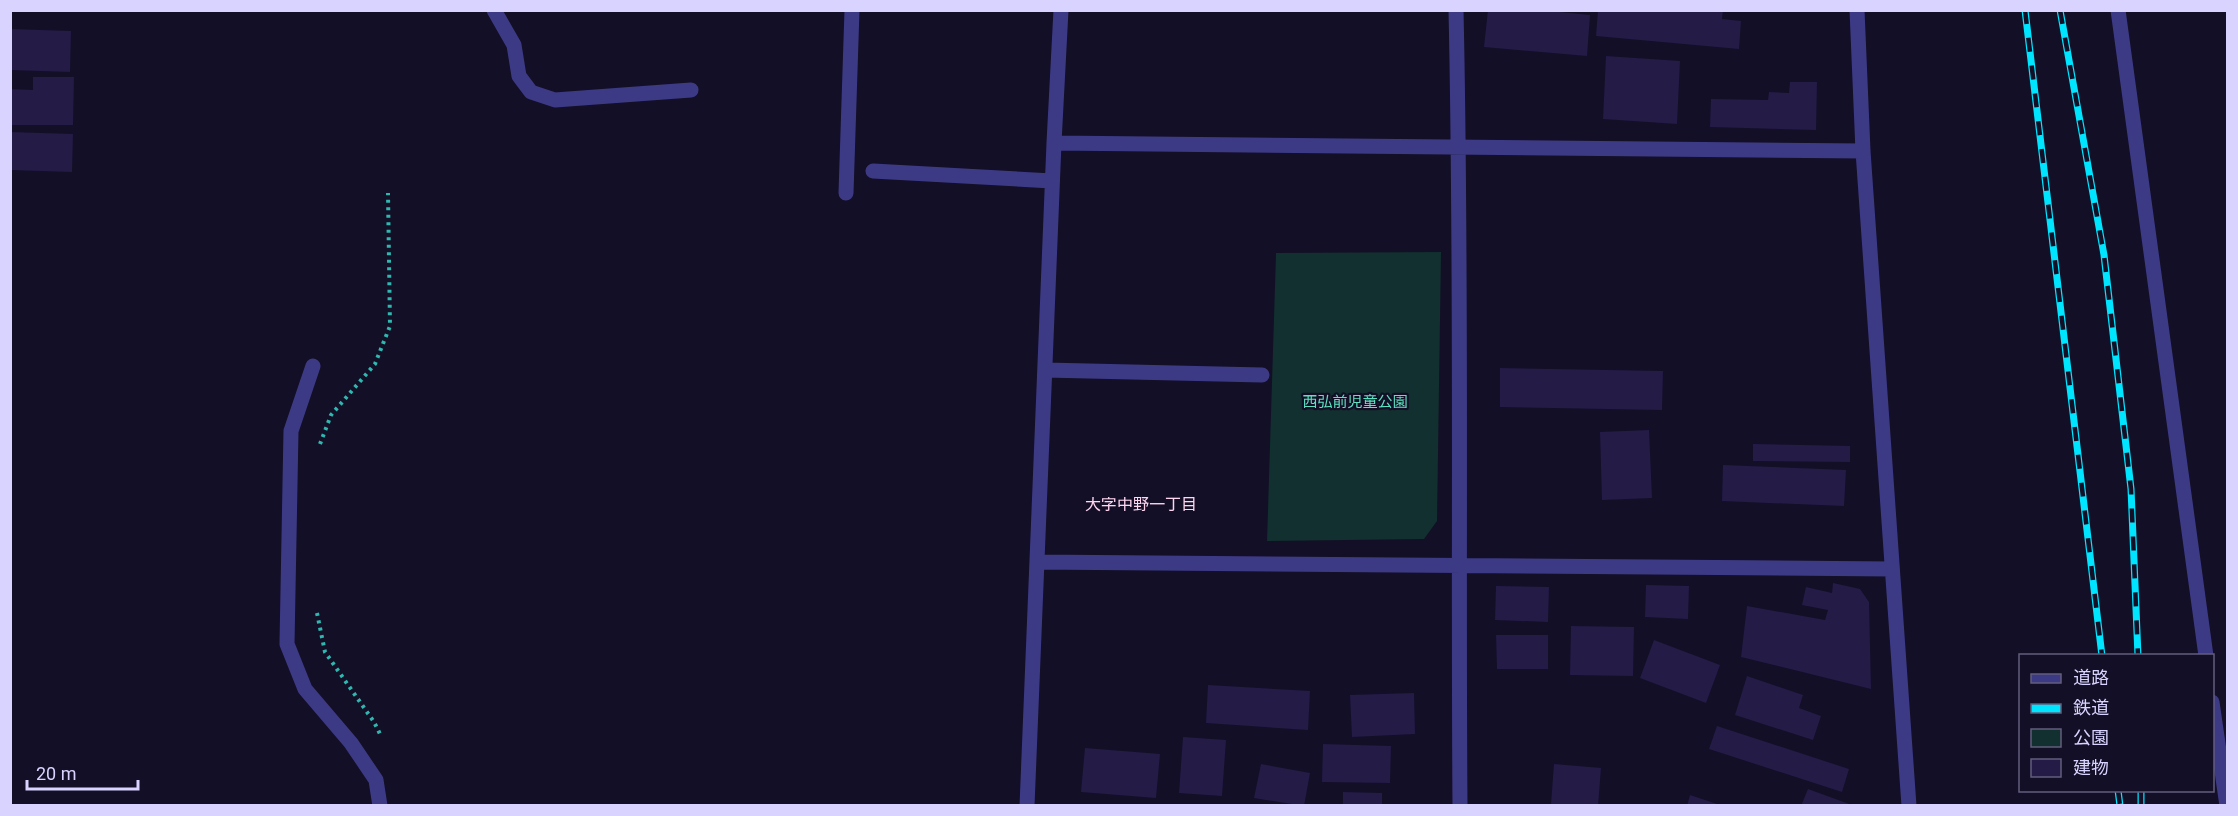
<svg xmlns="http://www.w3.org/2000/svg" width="2238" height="816" font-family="Roboto,'Noto Sans JP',sans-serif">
<rect width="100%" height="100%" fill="#130f26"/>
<path fill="#12302f" d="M1441,252L1437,521L1424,539L1267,541L1276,253Z"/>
<path fill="#241b47" d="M1488,10H1539L1590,15L1587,56L1484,47Z
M1598,10H1723L1722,19L1741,21L1739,49L1596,36Z
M10,29L71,31L70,72L10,70Z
M1606,56L1680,61L1677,124L1603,119Z
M33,77H74L73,125H10V89L33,90Z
M1790,82H1817L1816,130L1710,127L1711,99L1768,100L1769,92L1789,93Z
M10,132L73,134L72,172L10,170Z
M1500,368L1663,371L1662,410L1500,407Z
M1649,430L1652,498L1602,500L1600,432Z
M1753,444L1850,446V462L1753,461Z
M1723,465L1846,470L1844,506L1722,501Z
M1833,583L1860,589L1869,602L1871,689L1741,657L1747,606L1825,620L1828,610L1802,605L1806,587L1832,593Z
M1646,585L1689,586L1688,619L1645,617Z
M1496,586L1549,587L1548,622L1495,620Z
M1571,626L1634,627L1633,676L1570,675Z
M1496,635H1548V669H1497Z
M1654,640L1720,665L1706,703L1640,678Z
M1747,676L1803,695L1799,708L1821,716L1813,740L1735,715Z
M1208,685L1310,691L1308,730L1206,723Z
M1414,693L1415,734L1352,737L1350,695Z
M1717,726L1849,769L1842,792L1709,749Z
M1183,737L1226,740L1222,796L1179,793Z
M1323,744L1391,746L1390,783L1322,782Z
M1085,748L1160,754L1156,798L1081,792Z
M1261,764L1310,773L1304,806L1254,798Z
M1554,764L1601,768L1598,806L1551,804Z
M1808,789L1852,805V806H1801Z
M1343,792L1382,793V806H1343Z
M1690,795L1720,805V806H1687Z"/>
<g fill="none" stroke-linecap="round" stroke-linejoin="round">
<path stroke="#2fb8b0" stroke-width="4" stroke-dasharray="3 4.5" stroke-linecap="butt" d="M320,444L331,415L375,364L390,326L388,193
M317,613L325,652L374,722L380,734"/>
<path stroke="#3d3a85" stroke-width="15" d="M313,366L291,431L287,644L305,689L351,743L376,780L380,806"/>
<path stroke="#3d3a85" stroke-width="15" d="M494,10L514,45L519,76L531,92L555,100L691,90
M1456,10C1462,275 1458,541 1460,806
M1857,10L1863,151L1909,806
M2118,10L2206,656
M1054,143L1863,151
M873,171L1052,181
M846,193L852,10
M1045,370L1262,375
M1037,562L1892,569
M2212,702L2227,806
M1027,806L1054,143L1061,10"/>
<defs>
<path id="rail" d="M2025,10L2102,656
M2060,10L2104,255L2131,489L2138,656
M2118,790L2120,806
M2141,790V806"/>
</defs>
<use href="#rail" stroke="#00e5ff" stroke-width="7"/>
<use href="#rail" stroke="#130f26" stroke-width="4.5" stroke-dasharray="14" stroke-linecap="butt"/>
</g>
<g text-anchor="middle" stroke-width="4.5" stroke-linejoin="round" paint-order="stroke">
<g font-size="15" fill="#5fe0c0" stroke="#130f26">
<text x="1355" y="407">西弘前児童公園</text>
</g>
<g font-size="16" fill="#ffd6f0" stroke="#130f26">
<text x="1141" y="510">大字中野一丁目</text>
</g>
</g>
<rect width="2238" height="816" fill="none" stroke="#d9d4ff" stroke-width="24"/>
<rect x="2019" y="654" width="195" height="138" fill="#130f26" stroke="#625e7d" stroke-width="1.5"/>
<rect x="2031" y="674" width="30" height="9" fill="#3d3a85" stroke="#625e7d" stroke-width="1.5"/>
<text x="2073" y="684" font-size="18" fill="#d9d4ff">道路</text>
<rect x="2031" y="704" width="30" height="9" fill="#00e5ff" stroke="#625e7d" stroke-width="1.5"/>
<text x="2073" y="714" font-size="18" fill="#d9d4ff">鉄道</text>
<rect x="2031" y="729" width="30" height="18" fill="#12302f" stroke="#625e7d" stroke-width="1.5"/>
<text x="2073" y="744" font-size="18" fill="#d9d4ff">公園</text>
<rect x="2031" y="759" width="30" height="18" fill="#241b47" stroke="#625e7d" stroke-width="1.5"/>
<text x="2073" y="774" font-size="18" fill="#d9d4ff">建物</text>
<path d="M27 780v9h111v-9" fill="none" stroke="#d9d4ff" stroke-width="3"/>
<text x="36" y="780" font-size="18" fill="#d9d4ff" stroke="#130f26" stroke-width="4.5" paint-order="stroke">20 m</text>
</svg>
